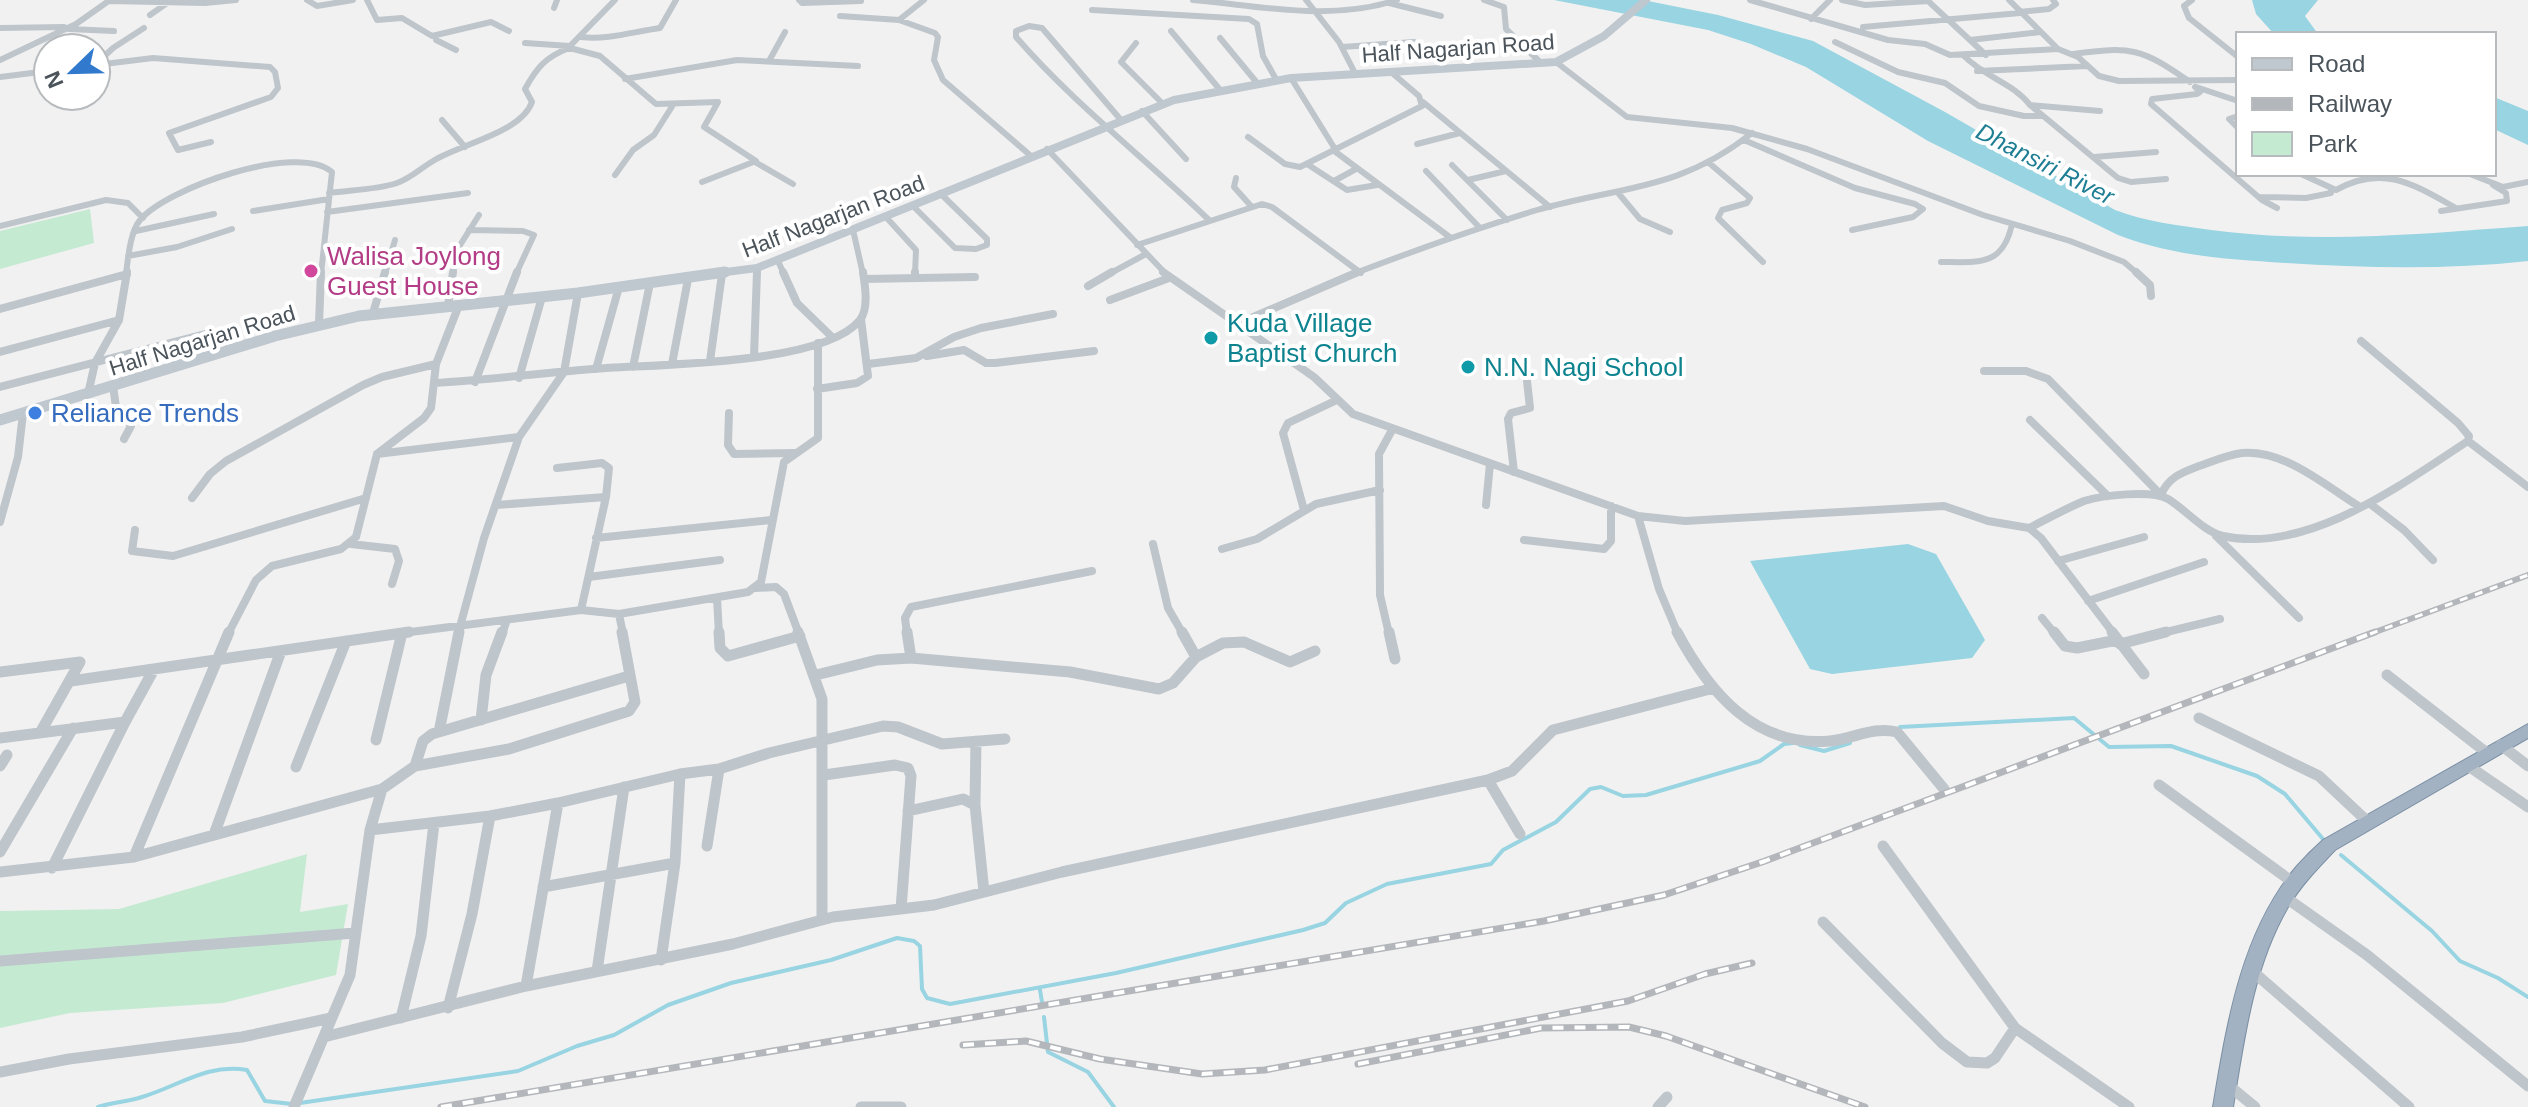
<svg xmlns="http://www.w3.org/2000/svg" width="2528" height="1107" font-family="Helvetica,sans-serif">
<rect width="100%" height="100%" fill="#f2f1f1"/>
<path fill="#c5ead2" d="M90,209L94,243L0,269V231Z
M307,854L300,912L348,904L336,975L223,1003L70,1013L0,1028V911L119,909Z"/>
<path fill="#98d4e1" d="M1554,0H1643L1718,15L1813,41L1945,112L2115,210C2146,222 2178,225 2211,230C2320,244 2419,234 2528,226V261C2447,270 2366,268 2285,263C2226,259 2173,256 2118,235L1928,141L1806,67L1751,44L1708,30Z
M2252,0H2318L2305,16L2318,34H2274L2256,14Z
M2494,97L2528,111V145L2494,129Z
M1908,544L1936,554L1985,640L1972,658L1832,674L1810,669L1750,561Z"/>
<g fill="none" stroke-linecap="round" stroke-linejoin="round">
<path stroke="#98d4e1" stroke-width="4" d="M1900,727L2074,718L2109,747L2171,746L2257,776L2285,794L2323,839
M1800,745L1824,751L1850,743
M2341,855L2432,931L2460,961L2498,978L2528,997
M1040,990L1042,1002
M1044,1017L1048,1052L1088,1072L1114,1107
M300,1103L518,1071L577,1046L614,1035L668,1005L731,983L831,960L897,938L914,941L920,946L922,989L927,998L950,1004L1116,973L1303,930L1325,923L1346,903L1387,884L1491,864L1503,850L1556,822L1590,789L1601,787L1623,796L1646,795L1760,761L1784,744L1793,743
M98,1107C113,1102 128,1102 142,1097C179,1086 207,1063 247,1070L265,1101L292,1104"/>
<defs>
<path id="trunk" d="M2528,724V738L2335,850C2318,868 2301,885 2288,907C2253,967 2244,1039 2233,1107H2213C2227,1024 2241,932 2297,866C2305,857 2314,848 2323,840Z"/>
</defs>
<use href="#trunk" stroke="#7a8fa4" stroke-width="2"/>
<path stroke="#bec5cb" stroke-width="6" d="M307,0L317,6L353,0
M367,0L377,20L402,18L432,36L491,22L509,31
M799,0L802,3L861,1
M1193,0C1262,6 1329,22 1397,0
M1306,0L1339,42L1356,75
M1484,0L1504,7L1506,29L1541,63
M1750,0L1888,40L1925,44L1950,55L2058,49L2078,57L2099,76L2119,81L2238,80
M1842,0L1865,5L1929,1
M1927,0L1986,55
M2009,0L2058,49
M2192,0L2184,6L2189,18L2238,57
M109,1L205,3L236,0
M1389,3L1441,16
M554,8L557,0
M1092,10L1249,19L1257,24L1263,56L1277,81
M2019,12L2049,9L2056,4L2053,0
M150,15L170,1
M840,16L899,20L935,33L938,37L934,60L943,80L1031,156
M1811,19L1830,0
M899,20L924,0
M1863,27L2020,13
M0,28L64,27
M69,29L114,31
M1171,31L1221,91
M436,36V40L456,50
M581,37C608,40 632,32 660,28L676,0
M1220,38L1258,84
M1970,40L2041,32
M1835,42L1898,72L1945,83L1979,106L2024,116H2043
M525,43L570,46L615,0
M1136,43L1121,62L1162,103
M566,47L600,56L656,104L718,102L704,127L756,161L702,182
M1342,47L1414,42
M2073,54C2132,46 2141,48 2190,82
M1964,56C1986,78 2013,83 2030,105L2118,178L2131,182L2166,179
M0,60L76,24L110,0
M769,61L785,32
M1556,62L1627,117L1732,128L1807,149L1983,215L2070,241L2124,262L2138,274
M96,64L113,48L144,28
M96,65L153,58L270,67L275,72L278,88L271,97L169,133L178,150L211,142
M1977,71L2087,66
M0,77L48,71
M1291,78L1335,149
M625,79L737,60L858,66
M2195,87L2200,92L2197,94L2152,99L2151,104L2262,200L2277,208
M2196,87L2238,101
M1423,102L1550,207
M2030,105L2100,111
M1142,111L1186,159
M2238,116L2229,119L2238,128
M442,120L465,147
M1121,120L1042,28L1029,26L1016,31V37C1074,104 1145,158 1209,220
M1248,137L1285,164L1300,167L1422,106L1419,96L1391,72
M1744,140L1855,188L1915,204L1923,209L1913,217L1852,230
M1417,144L1460,133
M1047,149L1166,274
M1333,150L1451,238
M2094,157L2156,152
M755,162L793,184
M1708,162L1750,198L1747,203L1722,210L1718,218L1763,262
M1307,164L1347,190L1377,185
M1452,165L1507,220
M1426,171L1480,228
M2301,174L2336,190C2383,164 2413,184 2456,208
M2470,174L2503,187L2528,182
M615,175L633,150L654,135L673,105
M1236,178L1234,187L1251,206
M1468,180L1506,171
M1334,181L1356,169
M329,193C350,190 376,190 397,183C411,178 421,168 433,161C460,144 521,133 532,102L525,89C537,67 546,57 569,48
M1619,194L1640,219L1670,232
M2259,197L2306,198L2331,193V189
M912,205L955,248L976,249L987,245V239L940,193
M253,211L329,199
M2441,211L2507,201L2506,193L2493,185
M327,212L468,193
M885,216L916,250L915,274
M0,226L106,200L128,203L143,218
M469,230L523,231L534,235L516,274
M853,230L863,274
M136,231L214,214
M1137,245L1262,204L1272,207L1361,273
M128,256L177,247L232,229
M778,261L784,274
M1941,262C1978,262 2003,267 2012,224
M126,274C128,259 130,232 140,220C167,188 297,142 332,172L321,274
M385,274L395,240
M453,274L457,250L479,215
M757,274V268
M1109,274L1144,255
M1353,274C1413,251 1475,229 1537,210C1621,186 1679,191 1752,133"/>
<path stroke="#bec5cb" stroke-width="8" d="M783,272L797,303L832,337
M1163,272L1314,377L1353,414L1638,516L1685,521L1944,506L1988,521L2029,528L2041,538L2114,634
M2136,272L2150,285L2151,296
M915,276V272
M864,279L975,277
M1088,286L1112,272
M1110,300L1169,278
M448,306L453,272
M0,309L127,274
M373,313L385,272
M319,324L321,272
M1237,324L1358,272
M0,352L119,320
M754,356L757,272
M927,356L964,350L986,363H995L1094,351
M710,361L722,274
M672,364L688,279
M868,364L916,358L954,337L981,328L1053,314
M633,367L650,283
M596,369L619,287
M1984,371H2026L2048,379L2161,495C2168,477 2183,472 2199,466C2213,461 2227,455 2242,453C2284,449 2326,486 2360,507
M519,378L542,297
M475,382L517,272
M434,383C487,380 540,373 593,369C651,364 823,366 860,320C869,308 865,286 863,272
M113,386L116,407L131,426L124,439
M0,387L205,334
M817,389L857,383L868,376L861,319
M88,394L95,363L119,320L127,272
M729,413L728,445L734,454L794,453
M2030,420L2108,496
M2468,441L2528,487
M377,454L519,437
M557,468L602,463L609,468L606,497L581,610
M1514,472L1508,419L1511,413L1530,408L1527,381
M192,498L210,474L226,461L363,385L382,377L436,364
M2369,503L2404,530L2433,560
M496,505L606,497
M1486,505L1490,464
M1304,510L1283,433L1288,423L1337,400
M1638,516L1659,589L1678,634
M0,522L18,457L23,413
M2029,528C2047,519 2065,509 2084,501C2102,495 2152,490 2168,499C2185,509 2204,532 2223,536C2307,555 2402,484 2468,441L2469,436L2458,423L2361,341
M135,530L132,551L173,556L366,498
M2216,536L2299,618
M596,538L771,520
M1524,540L1604,549L1611,541V506
M351,544L395,549L399,561L392,584
M1153,544L1168,608L1183,634
M1222,549L1257,539L1316,504L1380,490
M2058,561L2144,537
M589,577L720,560
M755,588L776,587L784,594L799,634
M717,598L719,634
M2088,601L2204,562
M619,614L623,634
M2042,618L2055,634
M228,634L256,580L272,566L341,549L356,537L377,454L424,418L431,408L436,364L459,305
M395,634L581,610L619,614L748,592L761,582L784,462L818,438V343
M458,634L484,538L519,437L564,372L578,293
M502,634L507,620
M907,634L905,618L911,607L1092,571
M1389,634L1380,595L1379,454L1392,430
M2158,634L2220,619"/>
<path stroke="#bec5cb" stroke-width="11" d="M719,632L720,648L728,656L800,636
M798,632L822,699V919
M907,632L911,658
M1182,632L1196,657
M1389,632L1395,659
M1677,632C1709,692 1755,748 1830,741C1854,739 1872,726 1897,732L1944,789
M2054,632L2065,646L2077,648L2117,640
M2112,632L2144,674
M2120,644L2166,632
M0,672L80,662L40,733
M816,675L877,660L911,658L1070,672L1159,689L1173,683L1196,657L1223,643L1244,642L1290,662L1315,651
M2387,675L2487,753
M71,681L409,632
M2199,718L2319,776L2368,822
M481,720L486,675L502,632
M439,732L459,632
M0,738L125,722L153,671
M376,740L402,633
M2501,745L2528,766
M2467,765L2528,807
M0,766L7,755
M415,766L509,749L629,711L635,702L622,632
M296,767L346,641
M824,775L895,765L908,768L911,776L901,909
M1488,780L1520,834
M2159,785L2294,883
M975,805L976,741
M908,811L963,799L975,805L984,892
M370,830L490,816L558,803L680,774L719,769L769,753L883,726L898,727L942,744L1005,739
M215,832L281,651
M707,846L719,769
M1883,846L2015,1028L2129,1107
M0,852L73,728
M134,857L229,632
M52,868L125,722
M0,872L134,857L382,789
M543,887L675,863
M2285,897L2367,955L2528,1086
M1823,922L1942,1043L1967,1062L1987,1063L1995,1058L2015,1028
M661,960L675,863L680,774
M0,961L355,933
M2250,969L2409,1107
M597,971L624,787
M526,986L558,803
M448,1008L472,914L490,816
M401,1018L421,936L434,823
M324,1037L526,986L733,944L833,917L934,905L1062,872L1488,780L1512,771L1553,730L1714,688
M0,1072L69,1059L242,1037L331,1018
M2227,1084L2255,1107
M294,1107L350,975L370,830L382,789L415,766L423,741L432,734L629,676
M861,1107H901
M1658,1107L1667,1097"/>
<path stroke="#bfc7cf" stroke-width="8" d="M710,274L757,268L1174,100L1291,78L1556,62L1604,36L1646,0"/>
<path stroke="#bfc7cf" stroke-width="11" d="M0,420L275,336L359,316L578,293L725,272"/>
<use href="#trunk" fill="#a2b2c2" fill-rule="evenodd"/>
<defs>
<path id="rail-far1" d="M2370,634L2528,575"/>
<path id="rail" d="M963,1045L1026,1041L1100,1059L1202,1074L1265,1070L1628,1001L1705,974L1752,963
M1358,1064L1541,1028L1629,1027L1666,1036L1865,1107
M441,1107L1544,921L1664,895L1765,861L2375,632"/>
</defs>
<use href="#rail-far1" stroke="#b3b6ba" stroke-width="6"/>
<use href="#rail" stroke="#b3b6ba" stroke-width="7"/>
<use href="#rail-far1" stroke="#fff" stroke-width="3" stroke-dasharray="8" stroke-linecap="butt"/>
<use href="#rail" stroke="#fff" stroke-width="4" stroke-dasharray="11" stroke-linecap="butt"/>
</g>
<circle fill="#d1479c" stroke="#fff" stroke-width="3" cx="311" cy="271" r="8"/>
<g fill="#0f9aa8" stroke="#fff" stroke-width="3">
<circle cx="1211" cy="338" r="8"/>
<circle cx="1468" cy="367" r="8"/>
</g>
<circle fill="#3f7fe0" stroke="#fff" stroke-width="3" cx="35" cy="413" r="8"/>
<g text-anchor="middle" stroke-width="8" stroke-linejoin="round" paint-order="stroke">
<g font-size="22" fill="#4b545b" stroke="#fff">
<text transform="translate(1458 48) rotate(-4)" y="8">Half Nagarjan Road</text>
<text transform="translate(833 216) rotate(-21)" y="8">Half Nagarjan Road</text>
<text transform="translate(202 340) rotate(-17)" y="8">Half Nagarjan Road</text>
</g>
<g font-size="24" font-style="italic" fill="#1e7e93" stroke="#fff">
<text transform="translate(2045 164) rotate(27)" y="8">Dhansiri River</text>
</g>
<g font-size="26" fill="#b23c85" stroke="#fff" text-anchor="start">
<text x="327" y="265">Walisa Joylong<tspan x="327" dy="30">Guest House</tspan></text>
</g>
<g font-size="26" fill="#0d838f" stroke="#fff" text-anchor="start">
<text x="1227" y="332">Kuda Village<tspan x="1227" dy="30">Baptist Church</tspan></text>
<text x="1484" y="376">N.N. Nagi School</text>
</g>
<g font-size="26" fill="#366cbe" stroke="#fff" text-anchor="start">
<text x="51" y="422">Reliance Trends</text>
</g>
</g>
<rect x="2236" y="32" width="260" height="144" fill="#ffffff" stroke="#b7bbbd" stroke-width="2"/>
<rect x="2252" y="58" width="40" height="12" fill="#bfc7cf" stroke="#b7bbbd" stroke-width="2"/>
<text x="2308" y="72" font-size="24" fill="#4b545b">Road</text>
<rect x="2252" y="98" width="40" height="12" fill="#b3b6ba" stroke="#b7bbbd" stroke-width="2"/>
<text x="2308" y="112" font-size="24" fill="#4b545b">Railway</text>
<rect x="2252" y="132" width="40" height="24" fill="#c5ead2" stroke="#b7bbbd" stroke-width="2"/>
<text x="2308" y="152" font-size="24" fill="#4b545b">Park</text>
<g transform="translate(72 72) rotate(247)"><circle r="38" fill="#ffffff" stroke="#b7bbbd" stroke-width="2"/>
<path d="M0-6L14 30L0 20L-14 30Z" fill="#3179cc"/>
<text y="-12" font-size="22" font-weight="bold" text-anchor="middle" fill="#4b545b">N</text>
</g>
</svg>
